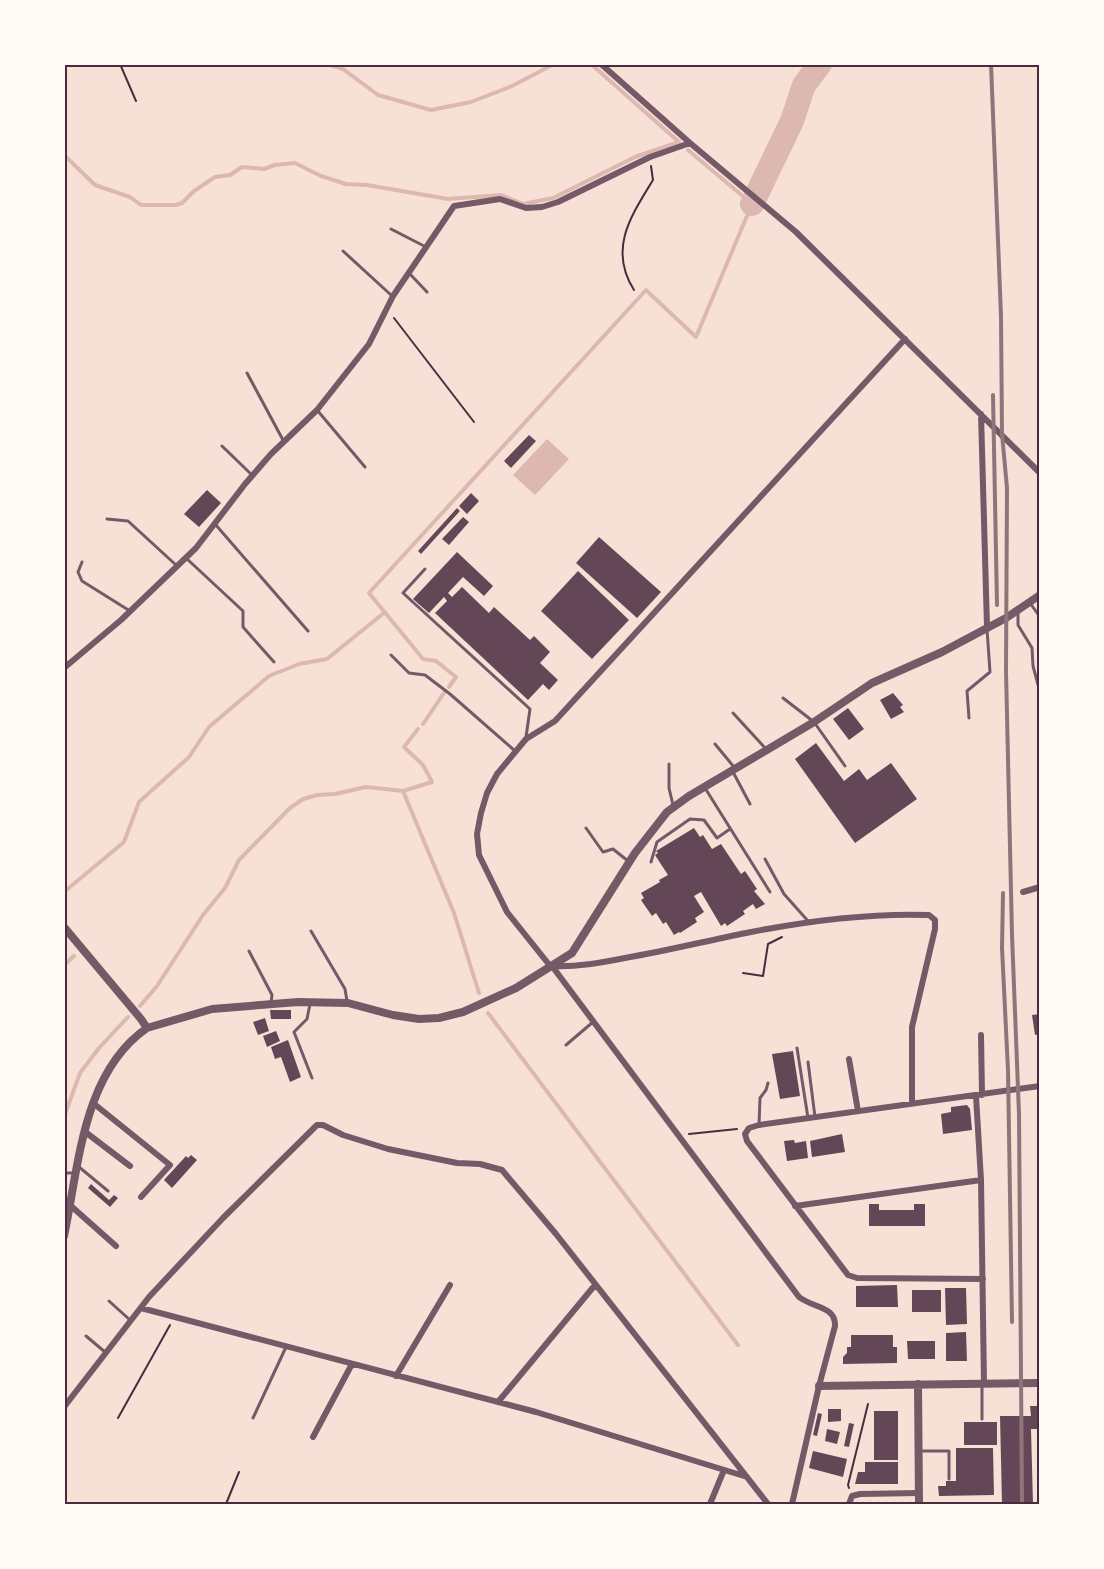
<svg xmlns="http://www.w3.org/2000/svg" width="1104" height="1569" font-family="Lato,sans-serif">
<rect width="100%" height="100%" fill="#f7e1d7"/>
<path fill="#dcb8b0" d="M547,439L569,459L535,495L513,475Z"/>
<g fill="none" stroke-linecap="round" stroke-linejoin="round">
<path stroke="#dcb8b0" stroke-width="4" d="M327,64L343,69L378,95L431,110L471,102L512,86L554,64
M64,155L95,185L130,197L141,205H176L182,203L194,191L215,177L230,175L242,167L264,169L275,165L295,163L321,176L346,184L367,185L448,199L501,195L523,204L553,198L635,157L679,142L591,64
M449,687L456,677L436,661L423,659L369,593L646,290L696,337L752,204L688,150
M423,724L444,693
M403,791L454,913L479,993
M64,892L124,842L139,802L189,757L209,727L269,676L299,664L327,659L385,612
M64,965L74,956
M140,1006L157,986L203,915L225,888L239,860L290,808L303,799L317,795L335,794L366,787L403,791L432,782L423,765L404,747L418,729
M488,1013L738,1345
M64,1117L80,1073L99,1048L128,1017"/>
<path stroke="#dcb8b0" stroke-width="24" d="M752,204L792,121L804,85L820,64"/>
</g>
<path fill="#644757" d="M529,435L536,441L511,468L504,461Z
M207,490L221,503L199,527L184,514Z
M471,493L479,501L467,514L459,506Z
M457,508L460,511L421,554L418,551Z
M463,517L469,522L449,545L442,539Z
M599,537L661,592L637,618L576,563Z
M457,552L493,586L484,596L463,577L448,593L452,597L462,587L489,613L494,607L530,640L534,636L550,652L540,663L558,680L549,690L543,684L528,700L435,613L447,601L444,597L429,613L413,599Z
M578,571L629,620L592,659L541,611Z
M893,693L903,705L900,707L904,712L891,719L880,700Z
M848,708L864,729L849,740L833,719Z
M816,743L844,781L859,769L867,780L891,763L917,799L855,843L795,759Z
M694,828L700,837L703,835L712,849L721,844L741,874L745,871L757,889L754,891L765,904L756,909L753,904L743,911L745,914L727,926L725,923L721,926L701,892L694,896L704,912L695,918L697,922L680,933L679,932L674,935L666,922L663,924L656,913L652,916L641,900L644,898L641,893L660,882L659,880L668,875L655,855L658,853L656,851Z
M270,1010H291V1019H271Z
M1040,1014V1034L1035,1035L1032,1015Z
M265,1018L269,1031L258,1035L253,1022Z
M276,1031L280,1041L267,1047L263,1036Z
M288,1040L301,1077L290,1082L281,1057L275,1059L271,1047Z
M793,1051L800,1096L780,1099L772,1054Z
M967,1105L970,1109L972,1130L943,1134L941,1114L951,1112V1107Z
M842,1134L845,1152L812,1157L810,1141Z
M794,1140L795,1143L806,1141L808,1158L787,1161L784,1141Z
M191,1155L197,1160L172,1188L164,1180L186,1156L188,1158Z
M91,1184L109,1200L114,1195L118,1198L110,1207L88,1188Z
M869,1204H879V1210H914V1204H925V1226H869Z
M897,1285L898,1307H856V1286Z
M945,1288H966L967,1324L946,1325Z
M912,1290H941V1312H912Z
M966,1332L967,1361H946V1333Z
M851,1335H893V1347H897V1363L843,1364V1357L847,1353V1347H851Z
M907,1341H935V1359H908Z
M1030,1406H1040V1429H1031L1033,1504H1002L1000,1416H1031Z
M828,1409H841V1421L828,1422Z
M874,1411H898V1460H874Z
M818,1413L822,1414L817,1436L813,1435Z
M964,1422H997V1445H964Z
M849,1423L854,1424L849,1447L844,1446Z
M827,1429L840,1432L837,1444L825,1441Z
M956,1448H993L994,1495L939,1496L938,1486H946V1481H956Z
M813,1451L847,1459L843,1477L809,1468Z
M865,1462H898V1484H855L858,1472H865Z"/>
<g fill="none" stroke-linecap="round" stroke-linejoin="round">
<path stroke="#4a2c40" stroke-width="2" d="M120,64L136,101
M634,290C608,249 631,216 653,180L651,166
M394,318L474,422
M743,973L763,976L768,944L782,937
M689,1134L737,1129
M1040,1289V1297
M1040,1310V1314
M118,1418L170,1325
M849,1488L848,1485L868,1404
M226,1504L239,1472"/>
<path stroke="#755966" stroke-width="3" d="M391,229L426,247
M343,251L391,295
M410,274L427,292
M247,373L283,440
M317,410L365,467
M222,446L252,475
M107,519L128,521L176,565
M215,524L308,631
M186,558L243,611V627L274,662
M82,562L78,572L82,581L130,611
M425,569L403,593L530,709L526,737
M1030,603L1040,617
M1018,612V625L1032,648L1033,666L1040,692
M391,655L409,673L425,675L450,694L515,751
M783,698L814,722L845,766
M733,713L766,749
M969,718L967,691L990,672L987,629
M715,744L734,767
M669,764V788L673,805
M733,772L750,804
M705,788L770,892
M586,828L603,852L613,849L628,861
M765,859L784,894L808,921
M651,862L657,842L690,819L704,820L717,838L730,829
M311,931L345,989L347,1001
M249,951L272,995L271,1003
M310,1004L307,1019L294,1032L312,1078
M566,1045L593,1022
M797,1048L808,1118
M808,1062L815,1117
M759,1125L760,1098L766,1090L768,1083
M79,1167L108,1191
M64,1173H75
M109,1301L130,1320
M86,1336L105,1352
M253,1418L286,1347
M982,1419V1385
M921,1451H949V1479"/>
<path stroke="#755966" stroke-width="6" d="M601,64L690,143L796,232L1040,473
M981,414L987,627
M64,668L121,620L196,548L245,484L271,454L317,410L369,344L393,296L454,206L500,199L526,208L542,207L558,202L650,157L690,143
M1023,892L1040,887
M552,966L799,1297C813,1308 836,1306 835,1326L819,1386L792,1504
M552,966C577,967 600,963 625,958C666,951 706,941 746,933C806,921 868,913 929,915L935,920V929L912,1027V1103
M551,967L507,912L479,855L477,834L481,813L487,793L497,774L526,739L555,721L905,339
M981,1035L982,1095
M849,1059L858,1111
M976,1096L981,1180L984,1384
M93,1103L170,1165L141,1197
M84,1131L130,1166
M71,1206L116,1246
M795,1206L981,1180
M983,1279L857,1278L848,1275L747,1141L745,1134L749,1128L759,1125L1040,1086
M141,1308L536,1412L744,1476
M396,1376L450,1285
M498,1402L595,1285
M64,1407L149,1297L223,1218L317,1125H323L343,1135L388,1149L457,1163L480,1164L502,1170L556,1234L768,1504
M313,1437L352,1364
M710,1504L724,1470
M849,1504L852,1496L860,1494L919,1493"/>
<path stroke="#755966" stroke-width="8" d="M64,927L141,1019L147,1028
M64,1236C79,1167 82,1073 147,1028L212,1009L298,1002L348,1003L393,1015L419,1019L439,1018L463,1012L516,988L572,953L635,853L667,812L689,796L814,722L872,683L942,652L1006,618L1040,595
M918,1384L919,1504
M819,1386L1040,1383"/>
<path stroke="#8f747c" stroke-width="4" d="M991,64L1001,316L1002,434L1007,488L1006,671L1012,935L1019,1114L1022,1504
M993,395L997,605
M1003,893L1002,948L1008,1070L1012,1322"/>
</g>
<rect width="1104" height="1569" fill="none" stroke="#fffaf5" stroke-width="132"/>
<rect x="66" y="66" width="972" height="1437" fill="none" stroke="#4a2c40" stroke-width="2"/>
</svg>
